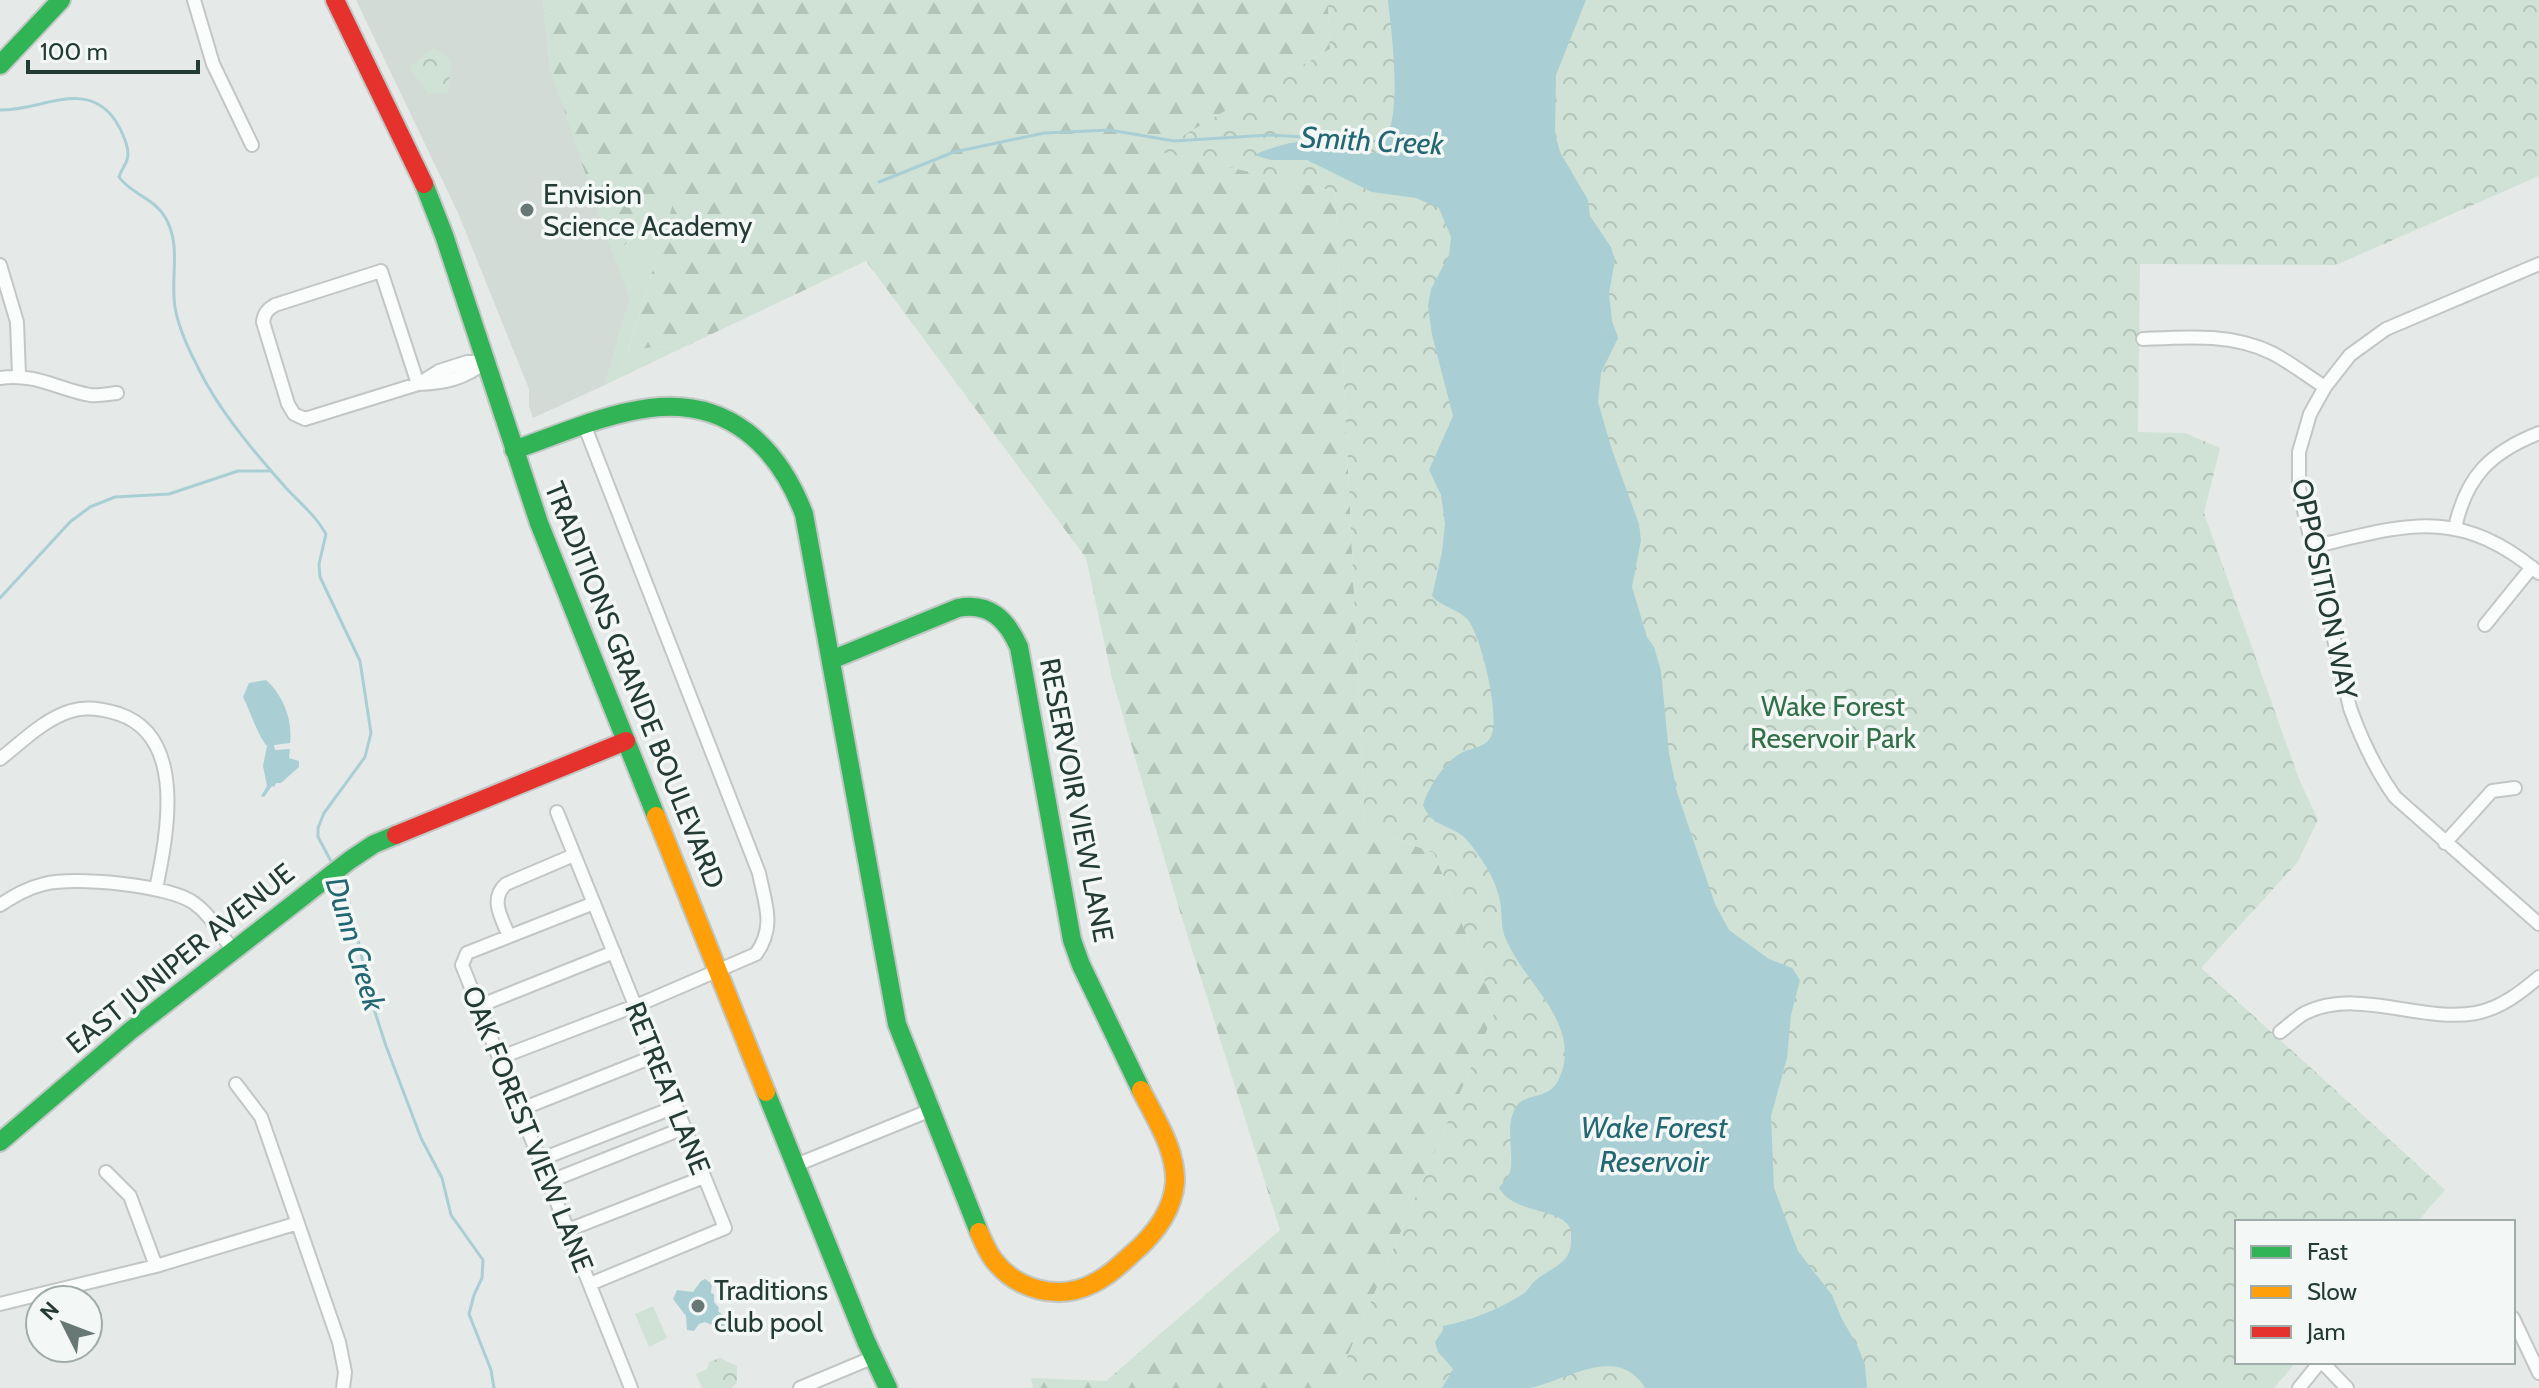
<svg xmlns="http://www.w3.org/2000/svg" width="2539" height="1388" font-family="Cabin,sans-serif">
<defs>
<pattern id="forest-firs" width="22" height="20" patternUnits="userSpaceOnUse" patternTransform="scale(2)"><rect width="22" height="20" fill="#d0e2d5"/><path d="M5 1l3.5 6h-7zM16 11l3.5 6h-7z" fill="#b2c3b7"/></pattern>
<pattern id="park-crowns" width="20" height="18" patternUnits="userSpaceOnUse" patternTransform="scale(2)"><rect width="20" height="18" fill="#d0e2d5"/><path d="M2 6a3 3 0 1 1 6 0M12 15a3 3 0 1 1 6 0" fill="none" stroke="#b2c3b7"/></pattern>
</defs>
<rect width="100%" height="100%" fill="#e5eae8"/>
<path fill="#d3dbd7" d="M356,0H543L550,67L630,298L605,385L533,418L529,406V389L458,213Z"/>
<path fill="#d0e2d5" d="M677,192L628,351L655,346L678,350L605,385L630,298L605,233L623,248Z
M653,1306L667,1338L649,1347L635,1314Z"/>
<path fill="url(#forest-firs)" d="M543,0H1328L1330,49L1158,151L1335,191L1365,827L1434,853L1496,1009L1334,1388H1033L1031,1378L1106,1381L1280,1230L1177,902L1112,678L1086,558L866,261L678,350L656,346L628,352L676,194L622,248L605,233L550,67Z"/>
<path fill="url(#park-crowns)" d="M1328,0H2539V176L2336,265L2140,264L2138,432L2185,433L2220,448L2204,513L2299,779L2318,820L2297,863L2201,968L2445,1190L2417,1222H2237V1362H2296L2274,1388H1334L1496,1009L1434,853L1365,827L1335,191L1157,151L1330,49Z
M434,48L451,60L448,94H429L409,67Z
M720,1358L737,1366V1383L731,1388H702L696,1374L707,1369L709,1362Z"/>
<path fill="#a9cfd4" d="M1388,0H1586L1556,75L1555,133L1560,152L1588,200L1590,216L1611,247L1615,260L1609,293L1612,321L1618,338L1601,373L1598,402L1612,450L1639,524L1641,540L1632,587L1647,637L1654,647L1661,671L1669,753L1677,792L1715,904L1729,930L1769,959L1792,968L1800,980L1791,1015L1787,1058L1771,1116L1774,1188L1798,1251L1832,1295L1842,1319L1858,1347L1865,1365L1867,1388H1645C1618,1343 1566,1381 1530,1388C1504,1388 1469,1388 1442,1388L1453,1369L1438,1352L1435,1342L1443,1330V1326C1470,1321 1499,1309 1523,1294C1528,1291 1530,1285 1535,1281C1549,1268 1570,1265 1571,1243C1571,1237 1572,1229 1568,1225C1556,1208 1513,1213 1499,1188C1503,1182 1510,1176 1511,1168C1513,1149 1505,1125 1516,1107C1525,1092 1549,1101 1559,1079C1584,1024 1523,983 1505,937C1501,927 1502,917 1501,907C1499,891 1492,875 1483,862C1477,853 1469,840 1460,834C1445,824 1430,824 1423,805C1429,786 1445,761 1463,752C1472,748 1485,747 1490,738C1502,721 1481,635 1468,620C1459,609 1441,607 1432,596L1442,552L1445,524L1441,495L1429,470L1453,416L1432,335L1428,306L1431,289L1449,255L1451,237L1439,208L1416,198L1372,192L1307,160H1271L1254,155C1276,146 1298,138 1322,143C1342,148 1357,154 1378,153C1405,124 1392,39 1388,0Z
M266,680C283,695 293,720 290,743L274,745L275,750L290,749L289,758L299,761V767L281,783H276L274,787L272,786L264,797L261,796L267,786L263,766L267,746C258,736 250,711 243,697L249,683Z
M705,1279L712,1284L711,1293L714,1294V1302L719,1308L718,1311L726,1318L732,1316L729,1329L721,1334L719,1328L705,1322L699,1324L694,1331L687,1330L686,1316L673,1299L677,1290L693,1292L701,1281Z"/>
<g fill="none" stroke-linecap="round" stroke-linejoin="round">
<path stroke="#a9cfd4" stroke-width="3" d="M0,110C41,111 86,78 115,120C121,129 131,149 127,160C125,166 121,170 119,177C131,194 154,198 165,217C182,245 170,277 175,307C179,332 193,358 205,381C226,419 257,455 286,488C301,504 316,516 326,534L319,564L320,577L360,661L371,733L365,757L324,813L318,828V837L332,863
M879,182L954,152L1044,133L1110,130L1174,141L1269,135L1390,142
M0,598L70,522L90,507L115,497L169,494L238,471H271
M339,877L348,897L373,1006L386,1046L421,1138L442,1178L451,1215L483,1260L482,1278L474,1295L469,1314L491,1370L494,1388"/>
<defs>
<path id="street" d="M194,0L213,64L252,145
M2539,264L2386,329L2350,355L2325,387L2310,414L2299,452V489L2350,708C2362,741 2375,769 2395,797L2539,924
M0,265L17,322L19,375
M2143,339C2186,337 2231,333 2272,353C2290,362 2307,376 2325,387
M0,378C36,373 57,389 90,395C98,396 108,394 117,393
M418,384L381,271L275,305C268,309 264,313 263,322L288,404L294,414L305,419L418,384L439,371L467,362H485
M418,384C444,383 465,379 485,362
M2455,528C2466,476 2491,452 2539,433
M2312,547C2406,525 2457,505 2539,573
M2485,625L2532,567
M0,759C22,742 44,719 71,711C87,706 103,709 119,714C187,737 167,835 156,889
M557,812L725,1228L590,1284
M2445,843L2492,791L2515,788
M594,903L467,953L462,965L631,1388
M0,905C14,896 27,888 44,884C74,876 169,885 194,903C211,915 220,934 233,950
M509,936C502,919 489,899 506,884L574,855
M479,1006L614,952
M2280,1032C2288,1026 2296,1018 2305,1013C2358,987 2420,1023 2476,1013C2501,1008 2520,993 2539,977
M499,1058L645,1002L756,954C776,926 765,904 759,873L585,427
M236,1084L261,1117L339,1342L345,1372L343,1388
M519,1110L655,1056
M539,1160L675,1107
M796,1165L931,1110
M106,1172L130,1196L156,1266
M548,1182L684,1128
M568,1230L704,1177
M0,1304L156,1266L298,1223
M2513,1318L2539,1373
M2322,1362L2347,1388
M800,1388L874,1357
M2299,1388L2320,1362"/>
<path id="fast" d="M0,65L61,0
M424,184L444,235L539,523L656,816
M514,450C558,435 603,414 650,408C728,398 778,446 804,514L897,1024L979,1232
M831,660L958,608C990,602 1007,620 1019,647L1072,940L1081,965L1141,1090
M766,1092L866,1341L888,1388
M0,1142L130,1031L350,860L374,844L396,835"/>
<path id="slow" d="M656,816L766,1092
M979,1232C983,1241 987,1251 993,1259C1016,1290 1058,1301 1092,1284C1107,1277 1120,1265 1132,1254C1153,1236 1173,1211 1175,1182C1176,1149 1155,1118 1141,1090"/>
<path id="jam" d="M335,0L424,184
M396,835L626,741"/>
</defs>
<use href="#street" stroke="#c2c7c5" stroke-width="16"/>
<use href="#fast" stroke="#c0c7c5" stroke-width="22"/>
<use href="#slow" stroke="#c0c7c5" stroke-width="22"/>
<use href="#jam" stroke="#c0c7c5" stroke-width="22"/>
<use href="#street" stroke="#fbfcfc" stroke-width="12"/>
<use href="#fast" stroke="#30b455" stroke-width="18"/>
<use href="#slow" stroke="#ff9f0a" stroke-width="18"/>
<use href="#jam" stroke="#e5322d" stroke-width="18"/>
</g>
<g fill="#687874" stroke="#f3f8f6" stroke-width="3">
<circle cx="527" cy="210" r="8"/>
<circle cx="698" cy="1306" r="8"/>
</g>
<g text-anchor="middle" stroke-width="7" stroke-linejoin="round" paint-order="stroke">
<g font-size="28" fill="#243b35" stroke="#f3f8f6" text-anchor="start">
<text x="543" y="204">Envision<tspan x="543" dy="32">Science Academy</tspan></text>
<text x="714" y="1300">Traditions<tspan x="714" dy="32">club pool</tspan></text>
</g>
<g font-size="28" fill="#243b35" stroke="#f3f8f6">
<text transform="translate(2325 589) rotate(78)" y="10">OPPOSITION WAY</text>
<text transform="translate(635 685) rotate(68)" y="10">TRADITIONS GRANDE BOULEVARD</text>
<text transform="translate(1077 800) rotate(79)" y="10">RESERVOIR VIEW LANE</text>
<text transform="translate(180 958) rotate(-39)" y="10">EAST JUNIPER AVENUE</text>
<text transform="translate(668 1088) rotate(68)" y="10">RETREAT LANE</text>
<text transform="translate(528 1129) rotate(68)" y="10">OAK FOREST VIEW LANE</text>
</g>
<g font-size="28" fill="#326f48" stroke="#f3f8f6">
<text x="1833" y="716">Wake Forest<tspan x="1833" dy="32">Reservoir Park</tspan></text>
</g>
<g font-size="30" font-style="italic" fill="#236773" stroke="#f3f8f6">
<text transform="translate(1372 141) rotate(3)" y="10">Smith Creek</text>
<text transform="translate(355 944) rotate(73)" y="10">Dunn Creek</text>
<text x="1654" y="1138">Wake Forest<tspan x="1654" dy="34">Reservoir</tspan></text>
</g>
</g>
<rect x="2235" y="1220" width="280" height="144" fill="#f3f8f6" stroke="#a0aca9" stroke-width="2"/>
<rect x="2251" y="1246" width="40" height="12" fill="#30b455" stroke="#a0aca9" stroke-width="2"/>
<text x="2307" y="1260" font-size="24" fill="#243b35">Fast</text>
<rect x="2251" y="1286" width="40" height="12" fill="#ff9f0a" stroke="#a0aca9" stroke-width="2"/>
<text x="2307" y="1300" font-size="24" fill="#243b35">Slow</text>
<rect x="2251" y="1326" width="40" height="12" fill="#e5322d" stroke="#a0aca9" stroke-width="2"/>
<text x="2307" y="1340" font-size="24" fill="#243b35">Jam</text>
<g transform="translate(64 1324) rotate(312)"><circle r="38" fill="#f3f8f6" stroke="#a0aca9" stroke-width="2"/>
<path d="M0-6L14 30L0 20L-14 30Z" fill="#687874"/>
<text y="-12" font-size="22" font-weight="bold" text-anchor="middle" fill="#243b35">N</text>
</g>
<path d="M28 60v12h170v-12" fill="none" stroke="#243b35" stroke-width="4"/>
<text x="40" y="60" font-size="24" fill="#243b35" stroke="#f3f8f6" stroke-width="6" paint-order="stroke">100 m</text>
</svg>
